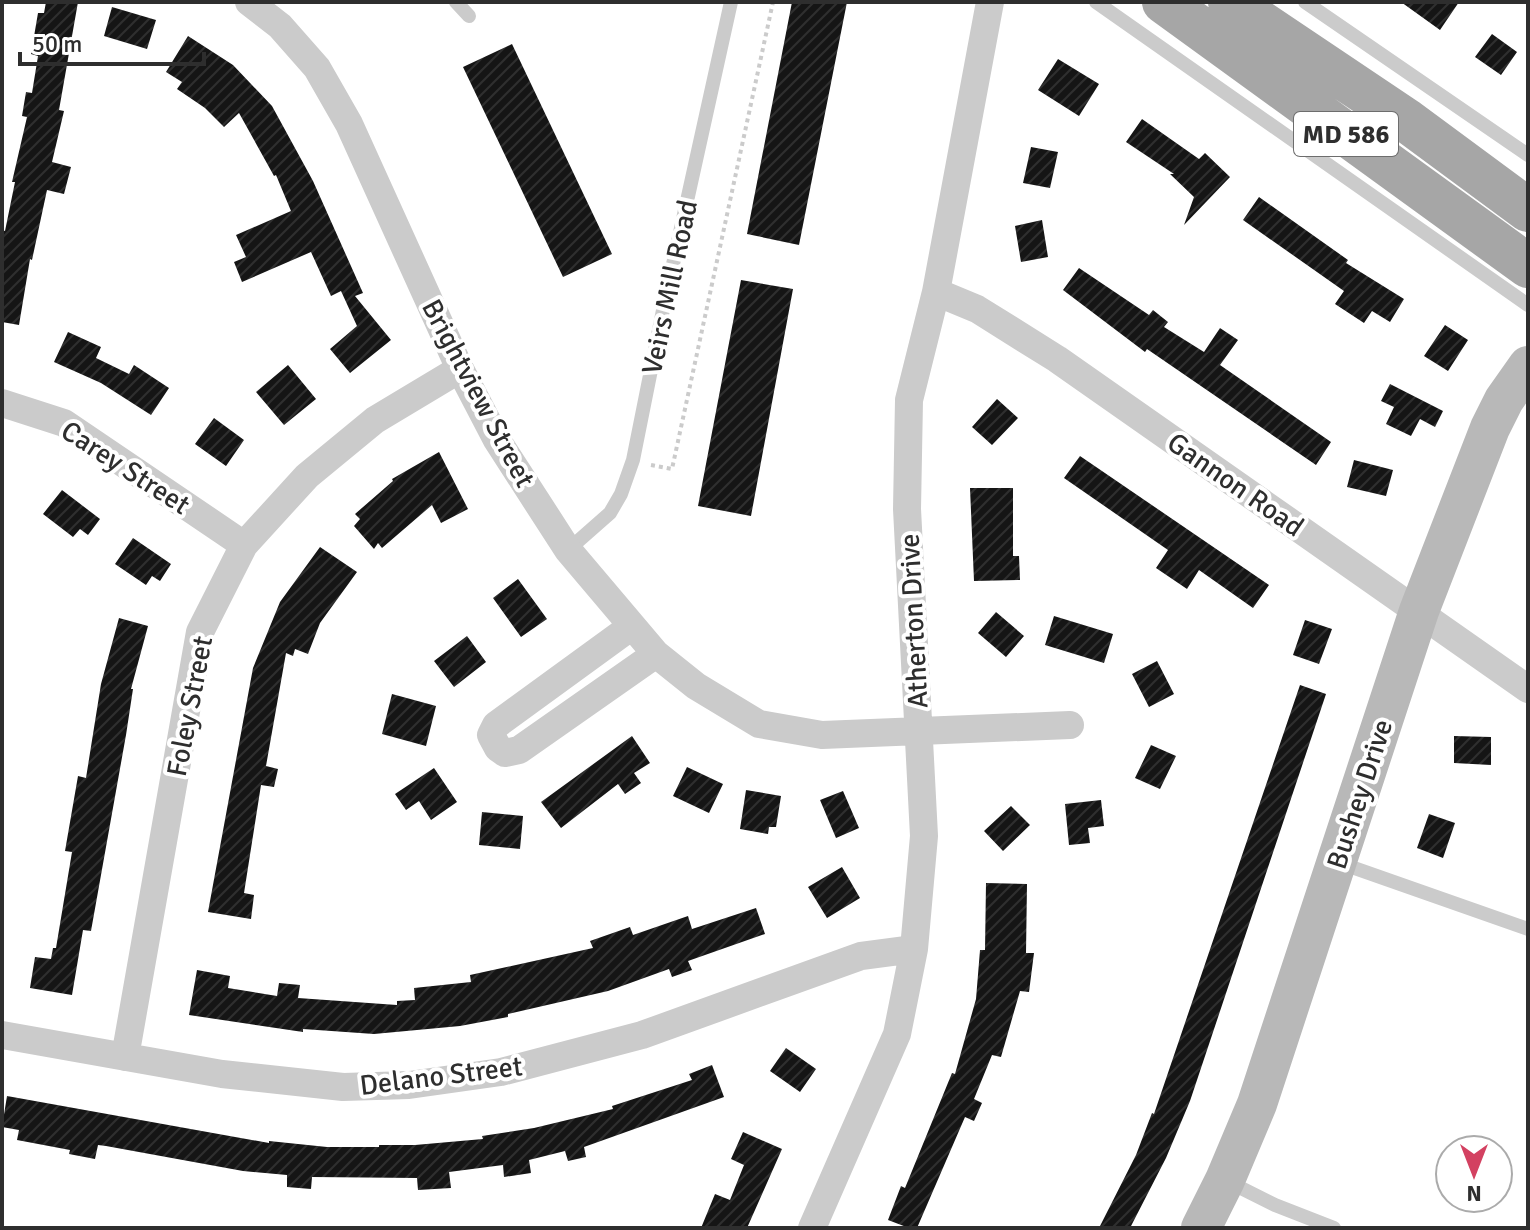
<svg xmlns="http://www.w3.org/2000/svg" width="1530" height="1230" font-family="Signika,sans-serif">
<defs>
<pattern id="building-hatch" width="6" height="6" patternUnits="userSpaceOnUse" patternTransform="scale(2)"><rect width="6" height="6" fill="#151515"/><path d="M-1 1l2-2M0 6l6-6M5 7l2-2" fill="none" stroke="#2f2f2f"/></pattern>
</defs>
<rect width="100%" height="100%" fill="#fff"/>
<path fill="url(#building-hatch)" d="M46,2H78L59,110L64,111L52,162L71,167L64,194L47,190L32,260L30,259L19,325L2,322V230L5,231L15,182H12L27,117L22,116L26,92L32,93L38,56L31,54L38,13H44Z
M792,2H847L799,245L747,234Z
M1401,2H1459L1440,30Z
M112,7L156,20L147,49L104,36Z
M1492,34L1517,52L1501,75L1475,57Z
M188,36L233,65L272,106L313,181L363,293L355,296L391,340L350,373L330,349L357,326L341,291L331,296L311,252L242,282L234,262L246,257L236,235L291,211L276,175L274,176L239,113L224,127L205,108L177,89L182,82L166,72Z
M512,44L612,254L563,277L463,67Z
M1058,59L1099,84L1079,116L1038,90Z
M1142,119L1199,159L1205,153L1230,177L1184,225L1194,197L1170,174H1174L1126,142Z
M1031,147L1058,152L1050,188L1023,183Z
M1259,197L1348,260L1346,263L1404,299L1390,322L1372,311L1364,323L1335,304L1344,291L1243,220Z
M1042,220L1048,257L1021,262L1015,226Z
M1079,268L1149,315L1153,310L1168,322L1164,327L1204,352L1220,328L1238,340L1220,365L1331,442L1316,465L1147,349L1145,352L1063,290Z
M741,280L793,289L751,516L698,506Z
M1445,325L1468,340L1448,371L1424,356Z
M68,332L101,347L96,358L129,374L134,365L169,388L151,415L101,383L54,362Z
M288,365L316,399L284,425L256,392Z
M1390,384L1443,411L1435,427L1420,419L1411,436L1386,424L1394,407L1381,401Z
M997,399L1018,418L992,445L972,427Z
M214,418L244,440L226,466L195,444Z
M439,452L468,509L441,523L432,505L382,548L378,543L374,549L354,526L360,519L355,514L393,481L392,479Z
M1080,456L1269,585L1253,608L1199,570L1187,589L1156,568L1168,550L1064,478Z
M1354,460L1393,470L1386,496L1347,487Z
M970,488H1013V556H1019L1020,580L974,581Z
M62,490L100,519L88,535L80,529L73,537L43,514Z
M133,538L171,564L160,581L152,576L146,585L115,564Z
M320,547L357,572L320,623L308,654L295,649L293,656L286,653L266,766L278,769L274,787L261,785L244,893L254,895L251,919L208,912L253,668L280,602Z
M518,579L547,619L521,637L493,598Z
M996,612L1024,636L1006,657L978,633Z
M1054,616L1113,634L1104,663L1045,645Z
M119,618L148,626L131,689H133L126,735L91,931L83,930L72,995L30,988L35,957L51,959L53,948H56L72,852L65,851L78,776L86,778L101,684Z
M1305,620L1332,629L1319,664L1293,655Z
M467,636L486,662L454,687L434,661Z
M1157,661L1174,694L1149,707L1132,674Z
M1300,685L1326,694L1190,1101L1166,1158L1130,1228H1099L1136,1155L1152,1113L1154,1114Z
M392,694L436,706L426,746L382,734Z
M632,736L650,763L634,773L641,783L625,794L618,784L561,828L541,802Z
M1454,736L1491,737V765L1454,763Z
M1151,745L1176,756L1160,789L1135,778Z
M687,767L723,784L709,813L673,796Z
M434,768L457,802L431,820L419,801L406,810L395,794Z
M746,790L781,796L776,827H769L768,834L740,829Z
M843,791L859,828L836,838L820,800Z
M1101,800L1104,826L1088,828L1090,843L1069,845L1065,804Z
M1011,806L1030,825L1003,851L984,831Z
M482,812L523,816L520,849L479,845Z
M1429,814L1455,823L1443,858L1417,848Z
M842,867L860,898L827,918L808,887Z
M986,883L1027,884L1026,953H1034L1029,992L1020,991L1001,1057L992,1055L974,1099L982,1103L974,1121L965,1117L917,1228H909L888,1220L901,1186L905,1188L952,1073L955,1074L976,999L980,950H985Z
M756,908L765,934L688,961L692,970L672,977L669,969L608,991L508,1014V1017L460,1026L374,1034L303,1029V1032L189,1015L197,970L230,976L228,988L277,996L279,983L300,985L298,998L397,1005V1001L415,1000L414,988L471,982L470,975L593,948L590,941L630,927L633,935L688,916L692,929Z
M786,1048L816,1069L800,1092L770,1071Z
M712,1065L724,1097L584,1147L586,1157L568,1161L565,1151L529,1160L531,1173L504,1177L503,1165L449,1172L451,1188L418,1190L417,1178L312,1177L311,1189L287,1187V1175L243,1171L106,1146L98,1145L95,1159L69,1154L70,1150L17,1140L19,1130L2,1127L7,1096L269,1143V1141L327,1147H379V1145H415L483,1139L482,1136L534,1128L613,1109L612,1106L692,1080L689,1074Z
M743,1132L782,1149L747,1228H701L715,1194L730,1200L744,1165L731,1159Z"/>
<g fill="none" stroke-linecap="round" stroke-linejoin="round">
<path stroke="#cbcbcb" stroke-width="4" stroke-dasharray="4 4" stroke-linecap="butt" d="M651,465L672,469L773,2"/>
<path stroke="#cbcbcb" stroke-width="14" d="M456,2L469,16
M1096,2L1528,305
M1305,2L1528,155
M568,550L610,513L621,494L633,460L664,305L731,2
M1340,863L1528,929
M1229,1182L1275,1205L1334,1228"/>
<path stroke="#cbcbcb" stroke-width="28" d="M249,2L280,26L317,68L349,124L460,369L497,440L568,550L656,654L696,686L759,724L822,735L1070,725
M936,292L977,309L1057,359L1528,689
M2,403L64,423L244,545
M632,626L496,725L491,735L498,748L505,753L519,750L656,654
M2,1035L222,1074L343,1087L409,1085L501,1072L642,1035L861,956L914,949
M125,1057L200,632L244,545L307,476L375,420L460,369
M812,1228L897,1034L914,949L924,836L907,509L909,400L936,292L990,2"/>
<path stroke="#b8b8b8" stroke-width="40" d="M1201,1228L1225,1180L1257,1104L1419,611L1490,428L1504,400L1528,366"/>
<path stroke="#a6a6a6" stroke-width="44" d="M1164,2L1528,266
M1230,2L1406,120L1528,210"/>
</g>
<g text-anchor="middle" stroke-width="8" stroke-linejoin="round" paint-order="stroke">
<rect fill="#fff" stroke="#6d6d6d" stroke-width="2" x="1294" y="112" width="104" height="44" rx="6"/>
<g font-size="26" font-weight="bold" fill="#2e2e2e">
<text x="1346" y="143">MD 586</text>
</g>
<g font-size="28" fill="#2e2e2e" stroke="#fff">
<text transform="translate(669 287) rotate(-78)" y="10">Veirs Mill Road</text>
<text transform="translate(479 393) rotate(62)" y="10">Brightview Street</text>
<text transform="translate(126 467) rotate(33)" y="10">Carey Street</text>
<text transform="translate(1236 484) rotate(35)" y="10">Gannon Road</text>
<text transform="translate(913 621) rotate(-93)" y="10">Atherton Drive</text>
<text transform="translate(189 706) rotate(-79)" y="10">Foley Street</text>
<text transform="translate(1359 794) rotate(-72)" y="10">Bushey Drive</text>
<text transform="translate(441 1075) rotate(-7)" y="10">Delano Street</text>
</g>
</g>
<rect width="1530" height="1230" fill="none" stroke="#2e2e2e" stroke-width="8"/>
<g transform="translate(1474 1174) rotate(180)"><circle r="38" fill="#ffffff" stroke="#ababab" stroke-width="2"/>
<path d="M0-6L14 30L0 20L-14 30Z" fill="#d34161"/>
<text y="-12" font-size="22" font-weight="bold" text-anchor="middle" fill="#2e2e2e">N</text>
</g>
<path d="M20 52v12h184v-12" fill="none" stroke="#2e2e2e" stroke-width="4"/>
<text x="32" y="52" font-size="24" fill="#2e2e2e" stroke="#ffffff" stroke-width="6" paint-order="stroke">50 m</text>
</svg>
